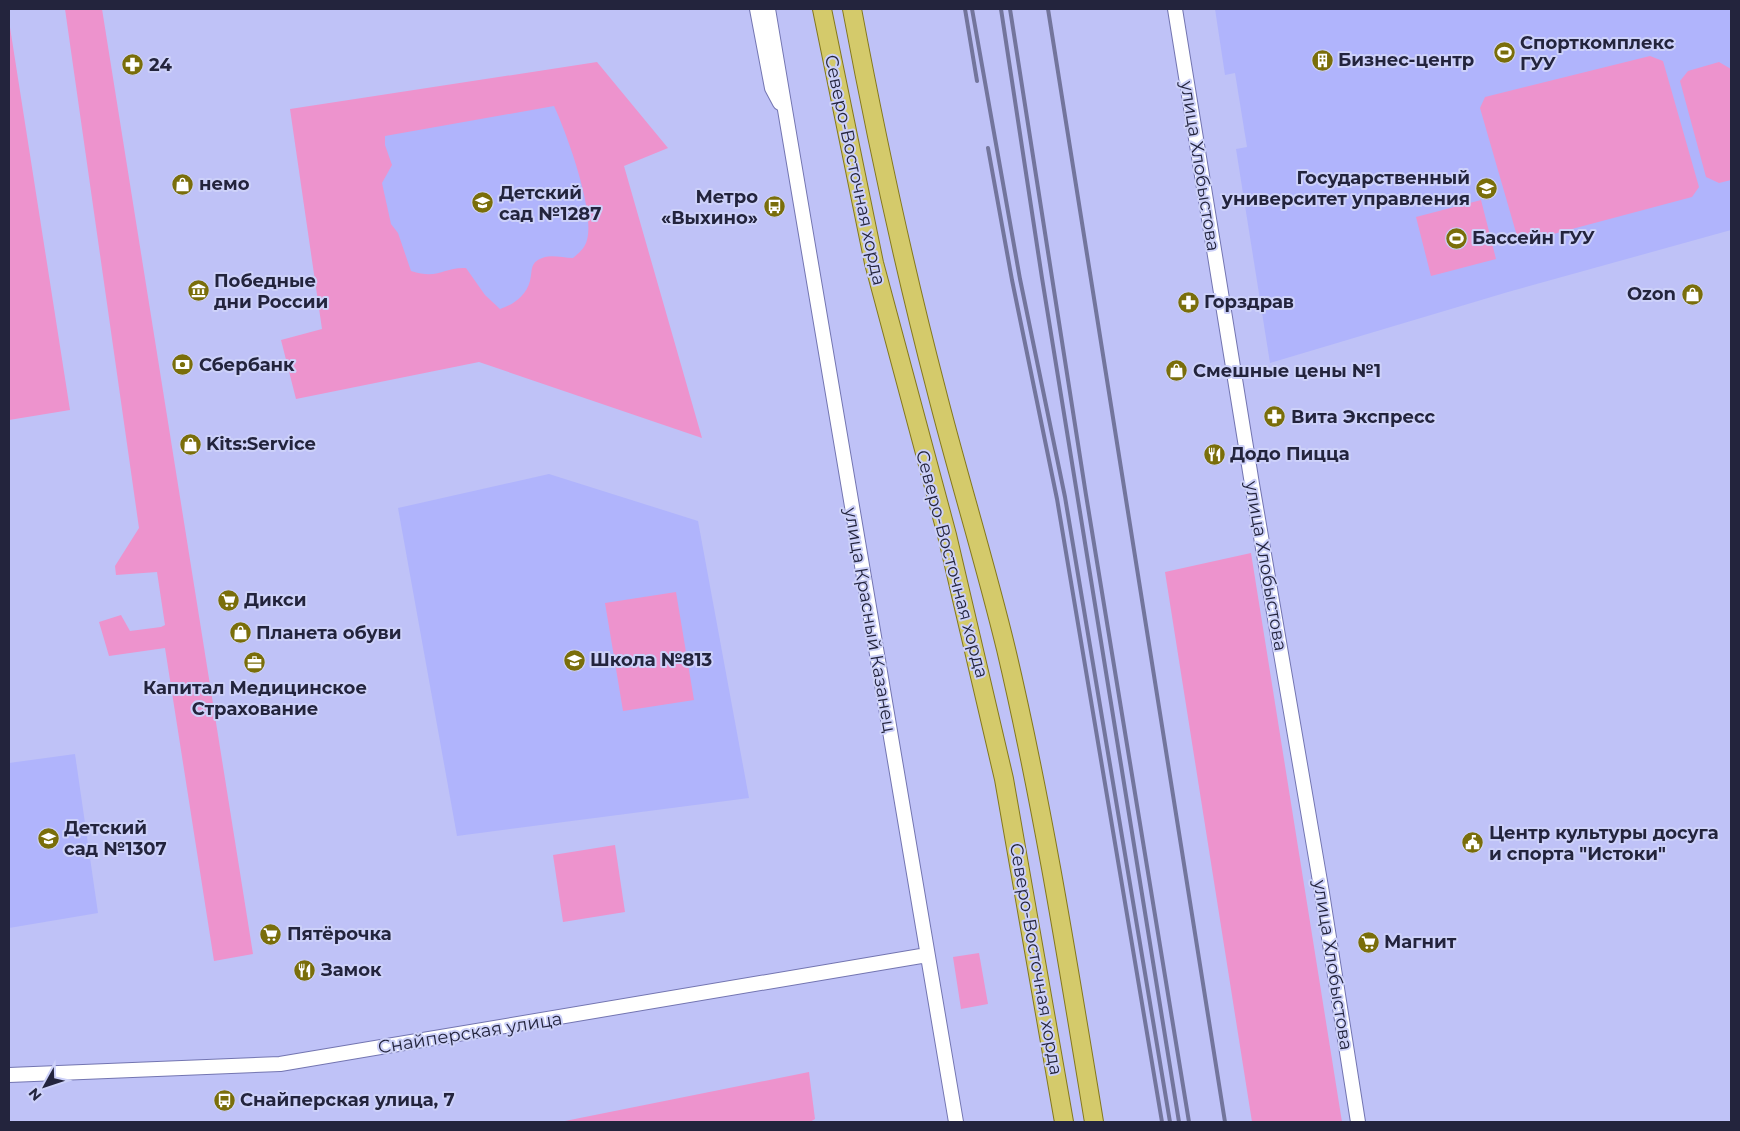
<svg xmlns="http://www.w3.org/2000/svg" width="1740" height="1131" font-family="Montserrat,sans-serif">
<rect width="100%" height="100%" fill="#bfc2f7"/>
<path fill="#b0b4fc" d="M1215,9H1731V230L1508,292L1270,363L1236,149L1247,147L1235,73L1225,75Z
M565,77L607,290L400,330L358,116Z
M549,474L698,521L749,798L457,836L398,508Z
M75,754L98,913L9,928V763Z"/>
<path fill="#ed93cd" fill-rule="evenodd" d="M65,9H102L253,954L214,961L165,648L109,656L99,622L121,615L130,631L161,627L165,625L157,572L116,575L115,566L139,528Z
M9,21L70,410L9,420Z
M1650,56L1663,61L1699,187L1692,197L1527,241L1517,236L1480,108L1485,97Z
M597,62L668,148L624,166L702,438L479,362L296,399L281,340L322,329L290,109ZM554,106C567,134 595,211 587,240C585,248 579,253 573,258C564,258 553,255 545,257C529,262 533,269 530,281C526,296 513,305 500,309L485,295L466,268C443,267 439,280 411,271L398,233L391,224L382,183L392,165L385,145V136Z
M1719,62L1731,69V180L1719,183L1706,177L1680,81L1688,71Z
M1481,200L1496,259L1431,276L1416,217Z
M1251,553L1342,1122H1252L1165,572Z
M676,592L694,700L623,711L605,603Z
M615,845L625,912L563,922L553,855Z
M979,953L988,1004L961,1009L953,957Z
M809,1072L815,1119L810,1122H560Z"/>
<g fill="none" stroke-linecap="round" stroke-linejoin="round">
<defs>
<path id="minor" d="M757,9L772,88L780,103
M768,9L956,1122
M1175,9L1252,484L1322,893L1358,1122
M9,1075L280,1064L927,955"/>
<path id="major" d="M822,9L874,263L947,535L1004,779L1064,1122
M852,9C876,137 903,263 936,389C958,476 985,562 1006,649C1043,806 1068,964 1094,1122"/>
</defs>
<use href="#minor" stroke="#7375b1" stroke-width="16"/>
<use href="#major" stroke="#84781b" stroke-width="20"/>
<use href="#minor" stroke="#fff" stroke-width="14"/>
<use href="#major" stroke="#d4ca6b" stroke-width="18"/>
<path stroke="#73759c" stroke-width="4" d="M965,9L977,81
M972,9L1020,279L1065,497L1170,1122
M1001,9L1042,278L1179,1122
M1010,9L1086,495L1189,1122
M1048,9L1225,1122
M988,148L1012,280L1057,499L1162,1122"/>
</g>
<defs>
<symbol id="stadium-disc" viewBox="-11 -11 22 22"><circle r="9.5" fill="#7a6e0a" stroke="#cdd1f9"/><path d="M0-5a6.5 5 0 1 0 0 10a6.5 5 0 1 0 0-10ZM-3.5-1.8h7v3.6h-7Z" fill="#fff"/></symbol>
<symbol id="building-disc" viewBox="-11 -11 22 22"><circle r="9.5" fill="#7a6e0a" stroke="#cdd1f9"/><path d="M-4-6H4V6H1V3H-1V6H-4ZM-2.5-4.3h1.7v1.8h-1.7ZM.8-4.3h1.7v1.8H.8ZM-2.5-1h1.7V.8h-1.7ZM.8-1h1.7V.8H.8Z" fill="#fff"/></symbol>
<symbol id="pharmacy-disc" viewBox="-11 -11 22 22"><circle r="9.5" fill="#7a6e0a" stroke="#cdd1f9"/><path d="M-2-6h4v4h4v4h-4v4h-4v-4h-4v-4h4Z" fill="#fff"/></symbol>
<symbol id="shop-disc" viewBox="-11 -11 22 22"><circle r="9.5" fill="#7a6e0a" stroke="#cdd1f9"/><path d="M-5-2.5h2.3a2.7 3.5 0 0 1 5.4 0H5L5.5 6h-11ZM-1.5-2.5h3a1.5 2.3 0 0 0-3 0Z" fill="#fff"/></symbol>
<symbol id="university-disc" viewBox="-11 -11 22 22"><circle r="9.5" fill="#7a6e0a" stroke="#cdd1f9"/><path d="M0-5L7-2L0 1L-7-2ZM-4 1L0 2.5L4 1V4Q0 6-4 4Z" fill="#fff"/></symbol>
<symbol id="school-disc" viewBox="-11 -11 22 22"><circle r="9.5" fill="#7a6e0a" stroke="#cdd1f9"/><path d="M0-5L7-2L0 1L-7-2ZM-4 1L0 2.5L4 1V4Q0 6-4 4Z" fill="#fff"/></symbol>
<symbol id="bus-disc" viewBox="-11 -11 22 22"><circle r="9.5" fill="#7a6e0a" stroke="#cdd1f9"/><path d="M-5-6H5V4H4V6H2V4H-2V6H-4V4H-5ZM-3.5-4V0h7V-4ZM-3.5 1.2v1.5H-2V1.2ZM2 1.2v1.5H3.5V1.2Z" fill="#fff"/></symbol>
<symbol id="museum-disc" viewBox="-11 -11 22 22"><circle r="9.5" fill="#7a6e0a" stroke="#cdd1f9"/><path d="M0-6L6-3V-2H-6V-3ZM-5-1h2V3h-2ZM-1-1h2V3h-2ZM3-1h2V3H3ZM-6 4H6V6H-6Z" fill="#fff"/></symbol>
<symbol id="bank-disc" viewBox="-11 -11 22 22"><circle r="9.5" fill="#7a6e0a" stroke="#cdd1f9"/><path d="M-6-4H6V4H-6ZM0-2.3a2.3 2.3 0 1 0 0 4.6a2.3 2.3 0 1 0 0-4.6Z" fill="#fff"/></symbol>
<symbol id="restaurant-disc" viewBox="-11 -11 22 22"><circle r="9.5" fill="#7a6e0a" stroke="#cdd1f9"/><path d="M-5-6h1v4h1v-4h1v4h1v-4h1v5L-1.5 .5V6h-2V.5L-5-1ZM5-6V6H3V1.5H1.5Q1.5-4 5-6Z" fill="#fff"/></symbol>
<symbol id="supermarket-disc" viewBox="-11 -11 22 22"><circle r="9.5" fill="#7a6e0a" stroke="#cdd1f9"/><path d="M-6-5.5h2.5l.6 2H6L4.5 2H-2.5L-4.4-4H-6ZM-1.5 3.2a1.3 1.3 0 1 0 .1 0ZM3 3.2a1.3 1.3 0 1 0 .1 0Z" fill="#fff"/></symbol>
<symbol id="office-disc" viewBox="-11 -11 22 22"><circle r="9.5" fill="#7a6e0a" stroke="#cdd1f9"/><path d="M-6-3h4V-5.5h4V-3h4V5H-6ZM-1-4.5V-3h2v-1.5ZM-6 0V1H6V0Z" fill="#fff"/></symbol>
<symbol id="civic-disc" viewBox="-11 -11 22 22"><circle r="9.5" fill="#7a6e0a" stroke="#cdd1f9"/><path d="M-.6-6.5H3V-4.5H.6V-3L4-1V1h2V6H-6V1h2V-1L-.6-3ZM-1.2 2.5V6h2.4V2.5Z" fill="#fff"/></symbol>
</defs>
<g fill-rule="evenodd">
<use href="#stadium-disc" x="1492" y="40" width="25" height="25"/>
<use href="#building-disc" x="1310" y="48" width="25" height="25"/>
<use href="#pharmacy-disc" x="120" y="52" width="25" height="25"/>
<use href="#shop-disc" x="170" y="172" width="25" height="25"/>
<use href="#university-disc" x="1474" y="176" width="25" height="25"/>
<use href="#school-disc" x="470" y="190" width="25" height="25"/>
<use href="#bus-disc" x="762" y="194" width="25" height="25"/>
<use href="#stadium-disc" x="1444" y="226" width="25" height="25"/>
<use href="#museum-disc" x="186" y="278" width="25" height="25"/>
<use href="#shop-disc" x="1680" y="282" width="25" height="25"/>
<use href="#pharmacy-disc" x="1176" y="290" width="25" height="25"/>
<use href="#bank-disc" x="170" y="352" width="25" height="25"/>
<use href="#shop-disc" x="1164" y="358" width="25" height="25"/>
<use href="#pharmacy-disc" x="1262" y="404" width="25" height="25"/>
<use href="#shop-disc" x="178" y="432" width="25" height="25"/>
<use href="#restaurant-disc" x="1202" y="442" width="25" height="25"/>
<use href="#supermarket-disc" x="216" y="588" width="25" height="25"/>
<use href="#shop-disc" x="228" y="620" width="25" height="25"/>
<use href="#school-disc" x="562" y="648" width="25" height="25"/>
<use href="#office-disc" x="242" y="650" width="25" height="25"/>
<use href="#school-disc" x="36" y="826" width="25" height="25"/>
<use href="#civic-disc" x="1460" y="830" width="25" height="25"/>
<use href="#supermarket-disc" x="258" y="922" width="25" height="25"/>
<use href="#supermarket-disc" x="1356" y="930" width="25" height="25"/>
<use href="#restaurant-disc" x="292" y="958" width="25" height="25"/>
<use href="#bus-disc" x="212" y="1088" width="25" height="25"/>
</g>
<g text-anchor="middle" stroke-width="4" stroke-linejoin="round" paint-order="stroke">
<g font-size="18" font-weight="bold" fill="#23243d" stroke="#cdd1f9" text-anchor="start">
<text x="1520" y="49">Спорткомплекс<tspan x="1520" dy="21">ГУУ</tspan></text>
<text x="1338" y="66">Бизнес-центр</text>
<text x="149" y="71">24</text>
<text x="1470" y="184" text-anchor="end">Государственный<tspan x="1470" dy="21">университет управления</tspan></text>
<text x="199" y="190">немо</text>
<text x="499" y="199">Детский<tspan x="499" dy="21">сад №1287</tspan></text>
<text x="758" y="203" text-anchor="end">Метро<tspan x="758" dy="21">«Выхино»</tspan></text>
<text x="1472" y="244">Бассейн ГУУ</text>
<text x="214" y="287">Победные<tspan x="214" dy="21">дни России</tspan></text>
<text x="1676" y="300" text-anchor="end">Ozon</text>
<text x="1204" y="308">Горздрав</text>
<text x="199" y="371">Сбербанк</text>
<text x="1193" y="377">Смешные цены №1</text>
<text x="1291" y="423">Вита Экспресс</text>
<text x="206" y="450">Kits:Service</text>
<text x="1230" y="460">Додо Пицца</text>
<text x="244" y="606">Дикси</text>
<text x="256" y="639">Планета обуви</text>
<text x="590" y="666">Школа №813</text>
<text x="255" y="694" text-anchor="middle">Капитал Медицинское<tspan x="255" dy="21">Страхование</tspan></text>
<text x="64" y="834">Детский<tspan x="64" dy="21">сад №1307</tspan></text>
<text x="1489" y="839">Центр культуры досуга<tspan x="1489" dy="21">и спорта "Истоки"</tspan></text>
<text x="287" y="940">Пятёрочка</text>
<text x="1384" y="948">Магнит</text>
<text x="321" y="976">Замок</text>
<text x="240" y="1106">Снайперская улица, 7</text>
</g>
<g font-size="18" fill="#23243d" stroke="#cdd1f9">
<text transform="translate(1200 166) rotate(81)" y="6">улица Хлобыстова</text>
<text transform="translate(855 170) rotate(78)" y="6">Северо-Восточная хорда</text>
<text transform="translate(952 564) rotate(75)" y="6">Северо-Восточная хорда</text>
<text transform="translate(1266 566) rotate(80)" y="6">улица Хлобыстова</text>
<text transform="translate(870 620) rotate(80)" y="6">улица Красный Казанец</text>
<text transform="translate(1036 959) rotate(80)" y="6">Северо-Восточная хорда</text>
<text transform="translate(1333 965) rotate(81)" y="6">улица Хлобыстова</text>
<text transform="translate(470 1033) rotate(-9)" y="6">Снайперская улица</text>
</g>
</g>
<rect width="1740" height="1131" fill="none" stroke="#23243d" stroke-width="20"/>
<g transform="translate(45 1086) rotate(230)" stroke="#cdd1f9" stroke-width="4" paint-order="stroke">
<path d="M0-4L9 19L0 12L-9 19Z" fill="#23243d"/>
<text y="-8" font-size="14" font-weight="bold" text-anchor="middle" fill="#23243d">N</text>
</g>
</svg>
